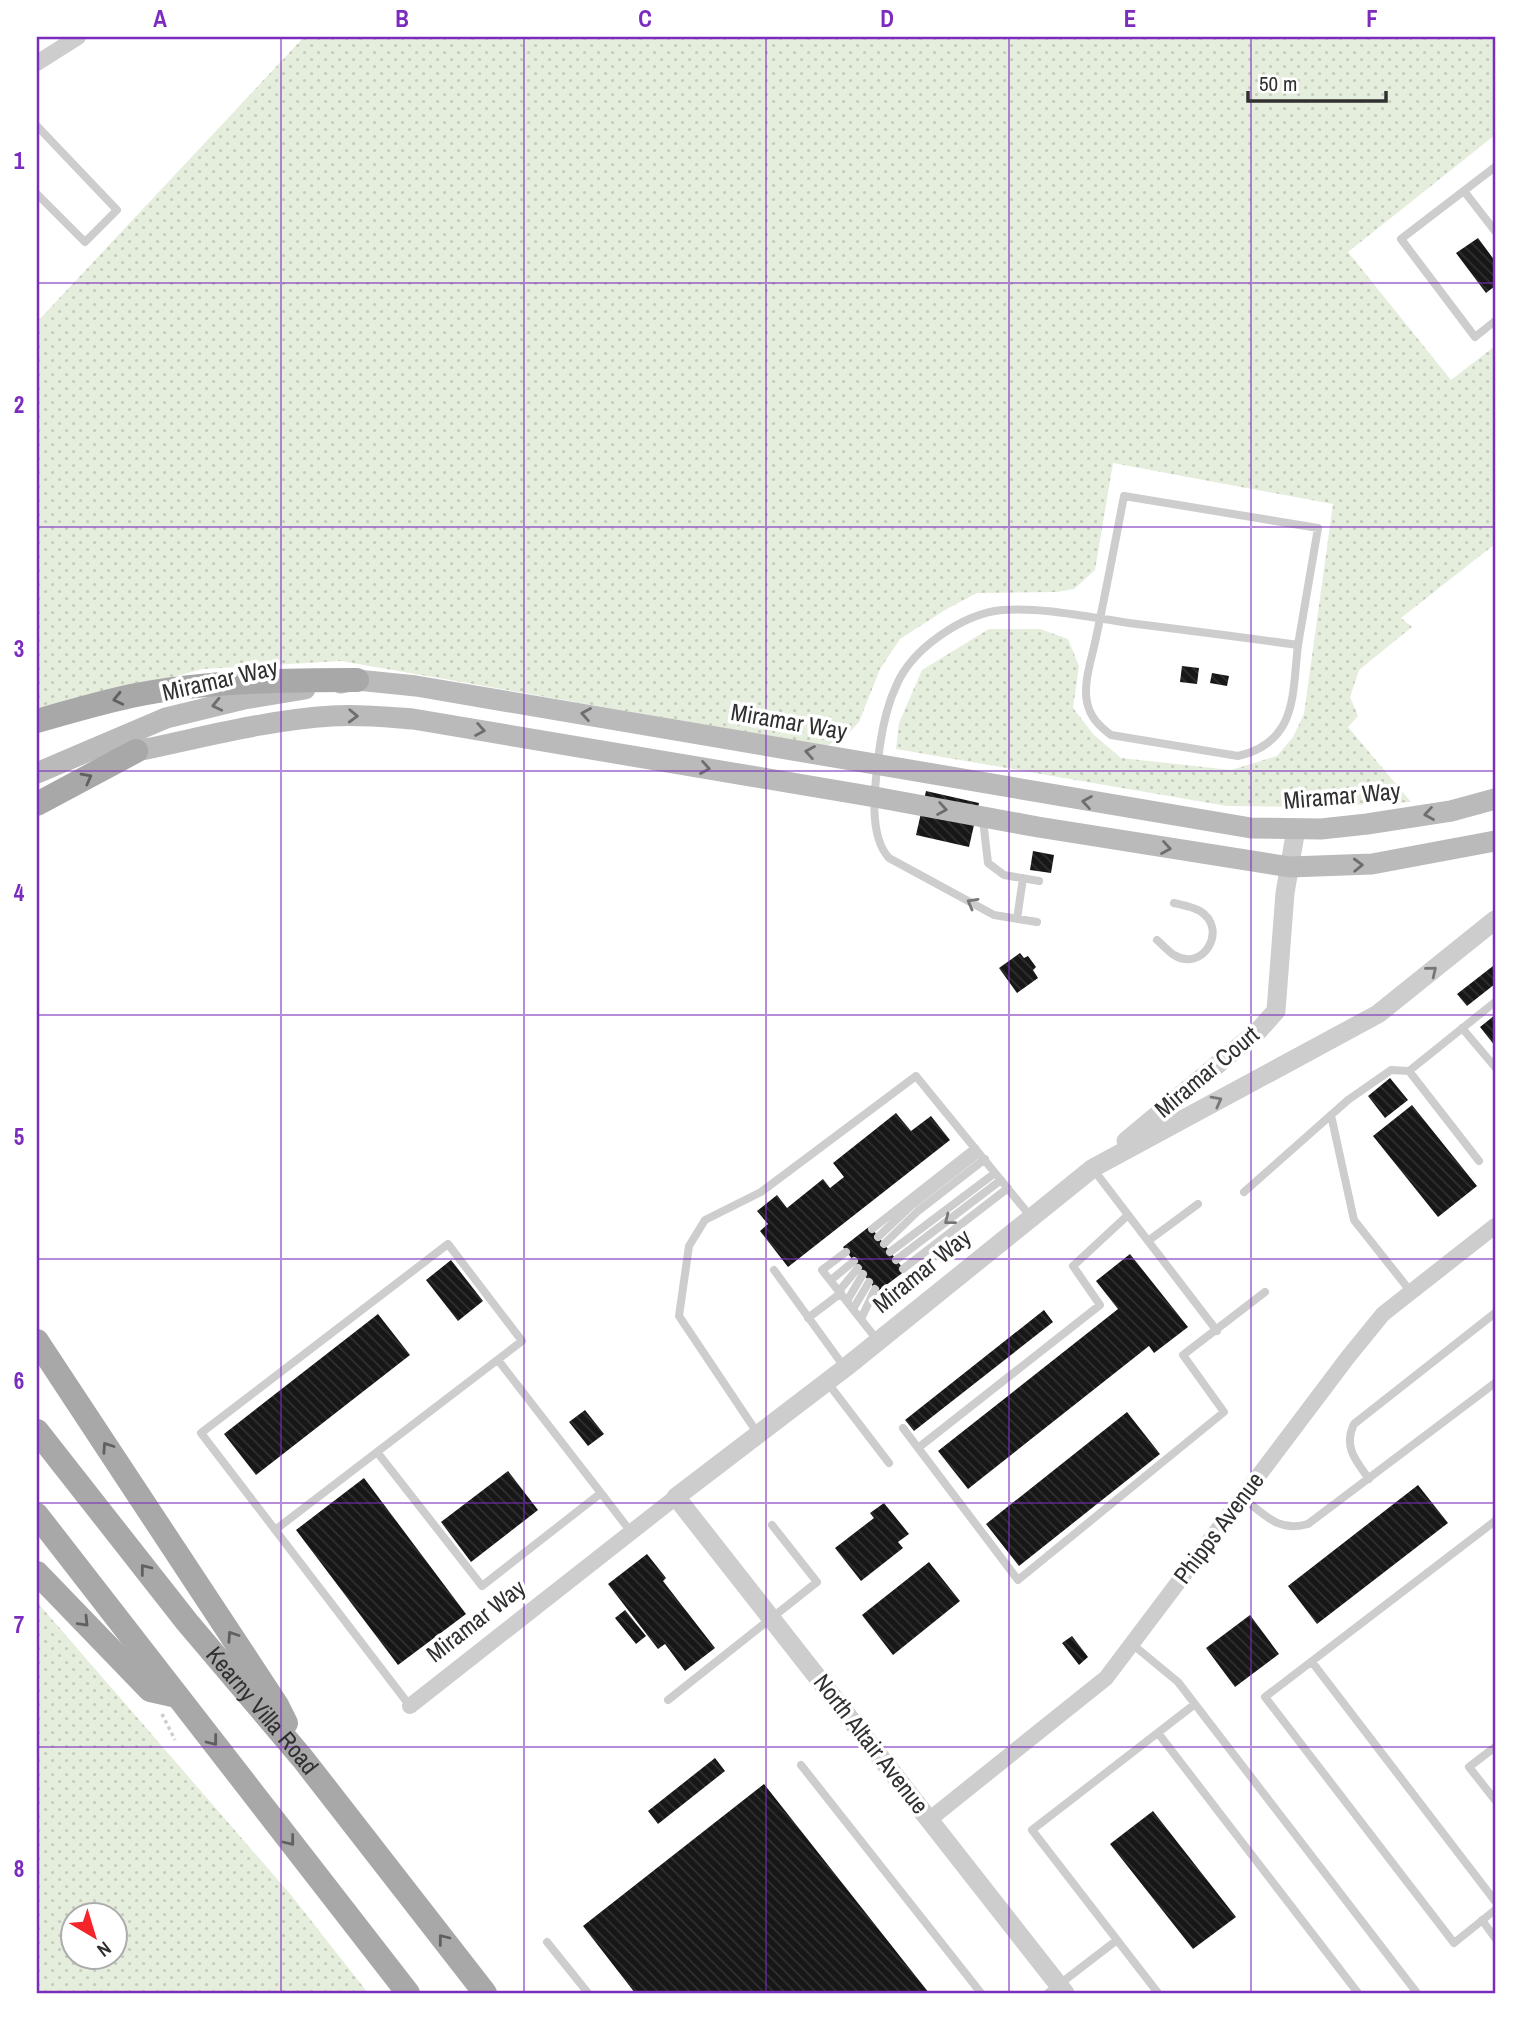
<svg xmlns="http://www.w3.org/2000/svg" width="1532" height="2030" font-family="'Archivo Narrow',sans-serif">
<defs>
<pattern id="grass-dots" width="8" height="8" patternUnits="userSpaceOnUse" patternTransform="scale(1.75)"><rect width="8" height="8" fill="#e5eedc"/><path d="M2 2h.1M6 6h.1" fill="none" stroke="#c5ccbd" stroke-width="1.8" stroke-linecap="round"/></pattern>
<pattern id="building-back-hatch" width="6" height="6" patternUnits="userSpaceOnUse" patternTransform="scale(1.75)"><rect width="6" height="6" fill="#171717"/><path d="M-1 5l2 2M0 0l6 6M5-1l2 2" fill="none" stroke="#303030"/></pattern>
</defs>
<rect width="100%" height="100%" fill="#fff"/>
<path fill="url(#grass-dots)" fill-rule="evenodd" d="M304,37H1495V135L1348,252L1451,380L1495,346V544L1401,618L1412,627L1359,670L1350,697L1358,716L1348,727L1411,802L1311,807L1227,806L896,749L899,723L922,670L989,629H1040L1068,639L1079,666L1073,708L1094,735L1121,758L1231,770L1277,756L1293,737L1304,714L1333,504L1113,463L1095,570L1074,589L1057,592L977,593L945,610L900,639L880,669L859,722L847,735L826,746L341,661L203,669L37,712V322Z
M37,1602L291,1895L368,1993H37ZM74,1914H116V1956H74Z"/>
<path fill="url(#building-back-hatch)" d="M1478,238L1495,261V286L1486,293L1456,253Z
M1182,666L1199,668L1197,684L1180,682Z
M1212,673L1229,676L1227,686L1210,683Z
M926,791L979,803L969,847L916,835Z
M1033,851L1054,855L1051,873L1030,870Z
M1020,953L1024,958L1028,956L1036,967L1033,970L1038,978L1017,993L999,968Z
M1493,966L1495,984L1467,1006L1457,994Z
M1495,1015V1046L1480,1027Z
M1390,1078L1408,1100L1385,1118L1368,1096Z
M1412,1105L1477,1186L1438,1217L1373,1136Z
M896,1113L911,1131L931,1116L950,1140L788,1267L760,1231L768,1224L757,1211L777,1195L787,1208L823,1179L830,1188L844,1177L833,1163Z
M870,1226L905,1271L877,1292L843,1247Z
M1130,1254L1188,1327L1154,1353L1149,1346L968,1489L938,1451L1118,1309L1096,1281Z
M451,1260L483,1301L458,1321L426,1280Z
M1044,1310L1053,1322L914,1431L905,1420Z
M378,1314L410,1355L256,1475L224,1434Z
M585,1410L604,1434L588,1446L569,1422Z
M1127,1412L1160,1454L1019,1566L986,1524Z
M508,1471L538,1510L471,1562L441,1522Z
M364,1478L466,1614L398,1665L296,1530Z
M1418,1485L1448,1523L1317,1624L1288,1586Z
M884,1503L909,1534L898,1542L903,1548L861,1581L835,1548L874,1518L870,1513Z
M647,1554L666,1578L663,1581L715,1648L685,1671L665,1644L658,1649L608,1584Z
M929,1562L960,1601L893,1655L862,1615Z
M625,1610L646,1636L636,1644L615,1618Z
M1250,1615L1279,1654L1235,1687L1206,1648Z
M1072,1636L1088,1657L1079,1665L1062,1643Z
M715,1758L725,1771L658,1824L648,1811Z
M764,1784L929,1993H635L583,1926Z
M1153,1811L1236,1917L1193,1949L1110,1844Z"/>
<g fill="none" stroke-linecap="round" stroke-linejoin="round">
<path stroke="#cdcdcd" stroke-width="3.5" stroke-dasharray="3.5 3.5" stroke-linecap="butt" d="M162,1714L175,1740"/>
<path stroke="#cdcdcd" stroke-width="8" d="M37,126L117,210L85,242L37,194
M1495,167L1401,239L1475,337L1495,321
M1464,191L1495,231
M983,820L988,863L1004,875L1039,881
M1017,919L1023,878
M1037,922L994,915L889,858C866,833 876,777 880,745C883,724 888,703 897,684C913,648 963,614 1002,610C1043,607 1088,617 1129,623C1185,630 1241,637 1298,645L1318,528L1124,496C1115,543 1106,591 1096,638C1092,658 1083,682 1087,702C1090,717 1099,726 1111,735L1238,756C1298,742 1292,694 1298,645
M1157,940C1163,945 1168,951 1174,955C1203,973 1229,929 1200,911C1193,907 1182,905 1174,903
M1462,1028L1495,1067
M1409,1071L1479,1161
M1331,1115L1354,1220L1411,1292
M1093,1169L1217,1331
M1244,1192L1348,1100L1391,1070L1409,1071L1495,1002
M872,1229L975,1148
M878,1237L912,1205L979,1153
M1148,1241L1198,1204
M884,1244L918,1211L985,1159
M846,1252L822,1270L878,1341
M890,1252L995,1173
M896,1260L1001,1180
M903,1269L1008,1188
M774,1270L845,1368
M831,1280L854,1261
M839,1291L858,1268
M847,1301L863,1274
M853,1309L869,1282
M808,1318L841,1293
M861,1319L875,1289
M827,1382L889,1463
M903,1428L1018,1580L1224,1412L1183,1355L1265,1292
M758,1434L679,1316L689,1246L705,1220L761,1192L916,1076L1031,1217
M918,1448L1100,1305L1073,1266L1128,1215
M377,1452L482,1586L601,1493L498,1360
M1369,1479C1356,1461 1343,1447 1354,1424L1495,1313
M601,1493L631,1532
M1242,1497C1264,1514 1278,1533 1308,1524L1495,1383
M1495,1521L1265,1697L1454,1943L1495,1910
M275,1530L522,1341L448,1244L201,1433L410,1706
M1132,1644L1178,1682L1417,1993
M1312,1662L1495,1901
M668,1700L817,1582L772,1525
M1158,1733L1358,1993
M1495,1747L1469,1767L1495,1800
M801,1765L981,1993
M1482,1920L1495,1938
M547,1942L588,1993
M1048,1993L1117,1940
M1158,1993L1032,1830L1195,1704"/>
<path stroke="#cdcdcd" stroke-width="16" d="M37,63L78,37
M410,1706L676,1497
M930,1819L1106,1678L1348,1357L1383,1314L1495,1226"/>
<path stroke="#cdcdcd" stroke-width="19" d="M1126,1141L1259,1030L1276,1011L1285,893L1296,829
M1065,1993L676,1497L845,1368L1093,1168L1378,1014L1495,920"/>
<path stroke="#bababa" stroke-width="21" d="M341,683L357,680L416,686L1251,828L1321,829L1367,824L1451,811L1495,799
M119,752L136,751C201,738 266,720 332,716C359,714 386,717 413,719L875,797L1038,827L1290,867L1372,864L1495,841
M37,773L166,718L244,699L305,689"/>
<g stroke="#a8a8a8" stroke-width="24">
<path d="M37,721C68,712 99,703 131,696C205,681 282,680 357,680"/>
<path d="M37,804L136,751"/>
<path d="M37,1341L277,1705L286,1723"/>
<path id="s1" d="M37,1431L187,1622L303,1759L485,1993"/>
<path d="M37,1515L408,1993"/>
<path d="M37,1573L150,1690L177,1696"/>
</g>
</g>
<defs><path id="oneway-chevron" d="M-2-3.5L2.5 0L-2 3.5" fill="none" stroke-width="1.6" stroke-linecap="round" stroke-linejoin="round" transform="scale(1.75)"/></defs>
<g stroke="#606060">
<use href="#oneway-chevron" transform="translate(118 699) rotate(167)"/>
<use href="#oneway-chevron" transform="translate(87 778) rotate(-28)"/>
<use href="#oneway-chevron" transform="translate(107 1447) rotate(-124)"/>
<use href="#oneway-chevron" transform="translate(145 1569) rotate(-128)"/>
<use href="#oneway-chevron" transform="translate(84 1622) rotate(46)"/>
<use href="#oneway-chevron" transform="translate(232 1636) rotate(-124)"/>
<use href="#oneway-chevron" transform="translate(213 1741) rotate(52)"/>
<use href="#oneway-chevron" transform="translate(290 1841) rotate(52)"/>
<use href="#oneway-chevron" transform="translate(443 1939) rotate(-128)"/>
</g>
<g stroke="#6e6e6e">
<use href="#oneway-chevron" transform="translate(217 705) rotate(167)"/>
<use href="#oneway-chevron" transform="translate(586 714) rotate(-170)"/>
<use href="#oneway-chevron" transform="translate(353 716) rotate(2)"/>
<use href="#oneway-chevron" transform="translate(480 730) rotate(10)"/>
<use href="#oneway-chevron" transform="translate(810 752) rotate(-170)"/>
<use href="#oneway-chevron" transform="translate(705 768) rotate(10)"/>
<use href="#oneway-chevron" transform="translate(1087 802) rotate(-171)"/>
<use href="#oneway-chevron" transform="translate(942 809) rotate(10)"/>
<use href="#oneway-chevron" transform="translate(1429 814) rotate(171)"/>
<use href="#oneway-chevron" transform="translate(1166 848) rotate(9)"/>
<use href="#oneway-chevron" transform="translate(1358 865) rotate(-2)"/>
</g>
<g stroke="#777">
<use href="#oneway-chevron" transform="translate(972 903) rotate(-151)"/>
<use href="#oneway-chevron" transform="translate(1432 971) rotate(-39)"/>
<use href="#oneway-chevron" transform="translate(1217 1101) rotate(-28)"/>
<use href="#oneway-chevron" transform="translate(949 1220) rotate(142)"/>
</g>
<path fill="none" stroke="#7b2cbf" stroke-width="2" stroke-opacity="0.55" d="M281,37V1993M524,37V1993M766,37V1993M1009,37V1993M1251,37V1993M37,283H1495M37,527H1495M37,771H1495M37,1015H1495M37,1259H1495M37,1503H1495M37,1747H1495"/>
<g text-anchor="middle" stroke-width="7" stroke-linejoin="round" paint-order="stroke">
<g font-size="24" fill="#303030" stroke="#fff">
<text transform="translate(220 680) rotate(-13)" y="8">Miramar Way</text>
<text transform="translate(789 722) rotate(10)" y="8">Miramar Way</text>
<text transform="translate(1342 796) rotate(-5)" y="8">Miramar Way</text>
<text transform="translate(1207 1072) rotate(-40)" y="8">Miramar Court</text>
<text transform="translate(922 1271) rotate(-39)" y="8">Miramar Way</text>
<text transform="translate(1219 1528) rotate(-53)" y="8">Phipps Avenue</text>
<text transform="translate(476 1621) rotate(-38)" y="8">Miramar Way</text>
<text dy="8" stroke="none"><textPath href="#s1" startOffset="359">Kearny Villa Road</textPath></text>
<text transform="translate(871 1744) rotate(52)" y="8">North Altair Avenue</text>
</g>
</g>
<rect width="1532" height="2030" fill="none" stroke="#ffffff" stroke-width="77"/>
<g transform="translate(94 1936) rotate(142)"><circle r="33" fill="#ffffff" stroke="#acacac" stroke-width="2"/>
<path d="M0-5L12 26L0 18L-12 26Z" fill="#f4242a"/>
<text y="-10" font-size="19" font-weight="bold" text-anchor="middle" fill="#303030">N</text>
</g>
<path d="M1248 91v10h138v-10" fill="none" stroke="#303030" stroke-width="3.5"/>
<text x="1259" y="91" font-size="21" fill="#303030" stroke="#ffffff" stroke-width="5" paint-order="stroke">50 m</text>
<rect x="38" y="38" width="1456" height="1954" fill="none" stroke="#7b2cbf" stroke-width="2.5"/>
<g font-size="23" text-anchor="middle" font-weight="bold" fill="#7b2cbf">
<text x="160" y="27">A</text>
<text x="402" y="27">B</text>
<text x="645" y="27">C</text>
<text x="887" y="27">D</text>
<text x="1130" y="27">E</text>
<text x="1372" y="27">F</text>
<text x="19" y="169">1</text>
<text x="19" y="413">2</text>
<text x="19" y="657">3</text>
<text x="19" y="901">4</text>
<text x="19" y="1145">5</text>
<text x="19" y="1389">6</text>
<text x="19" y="1633">7</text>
<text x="19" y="1877">8</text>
</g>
</svg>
